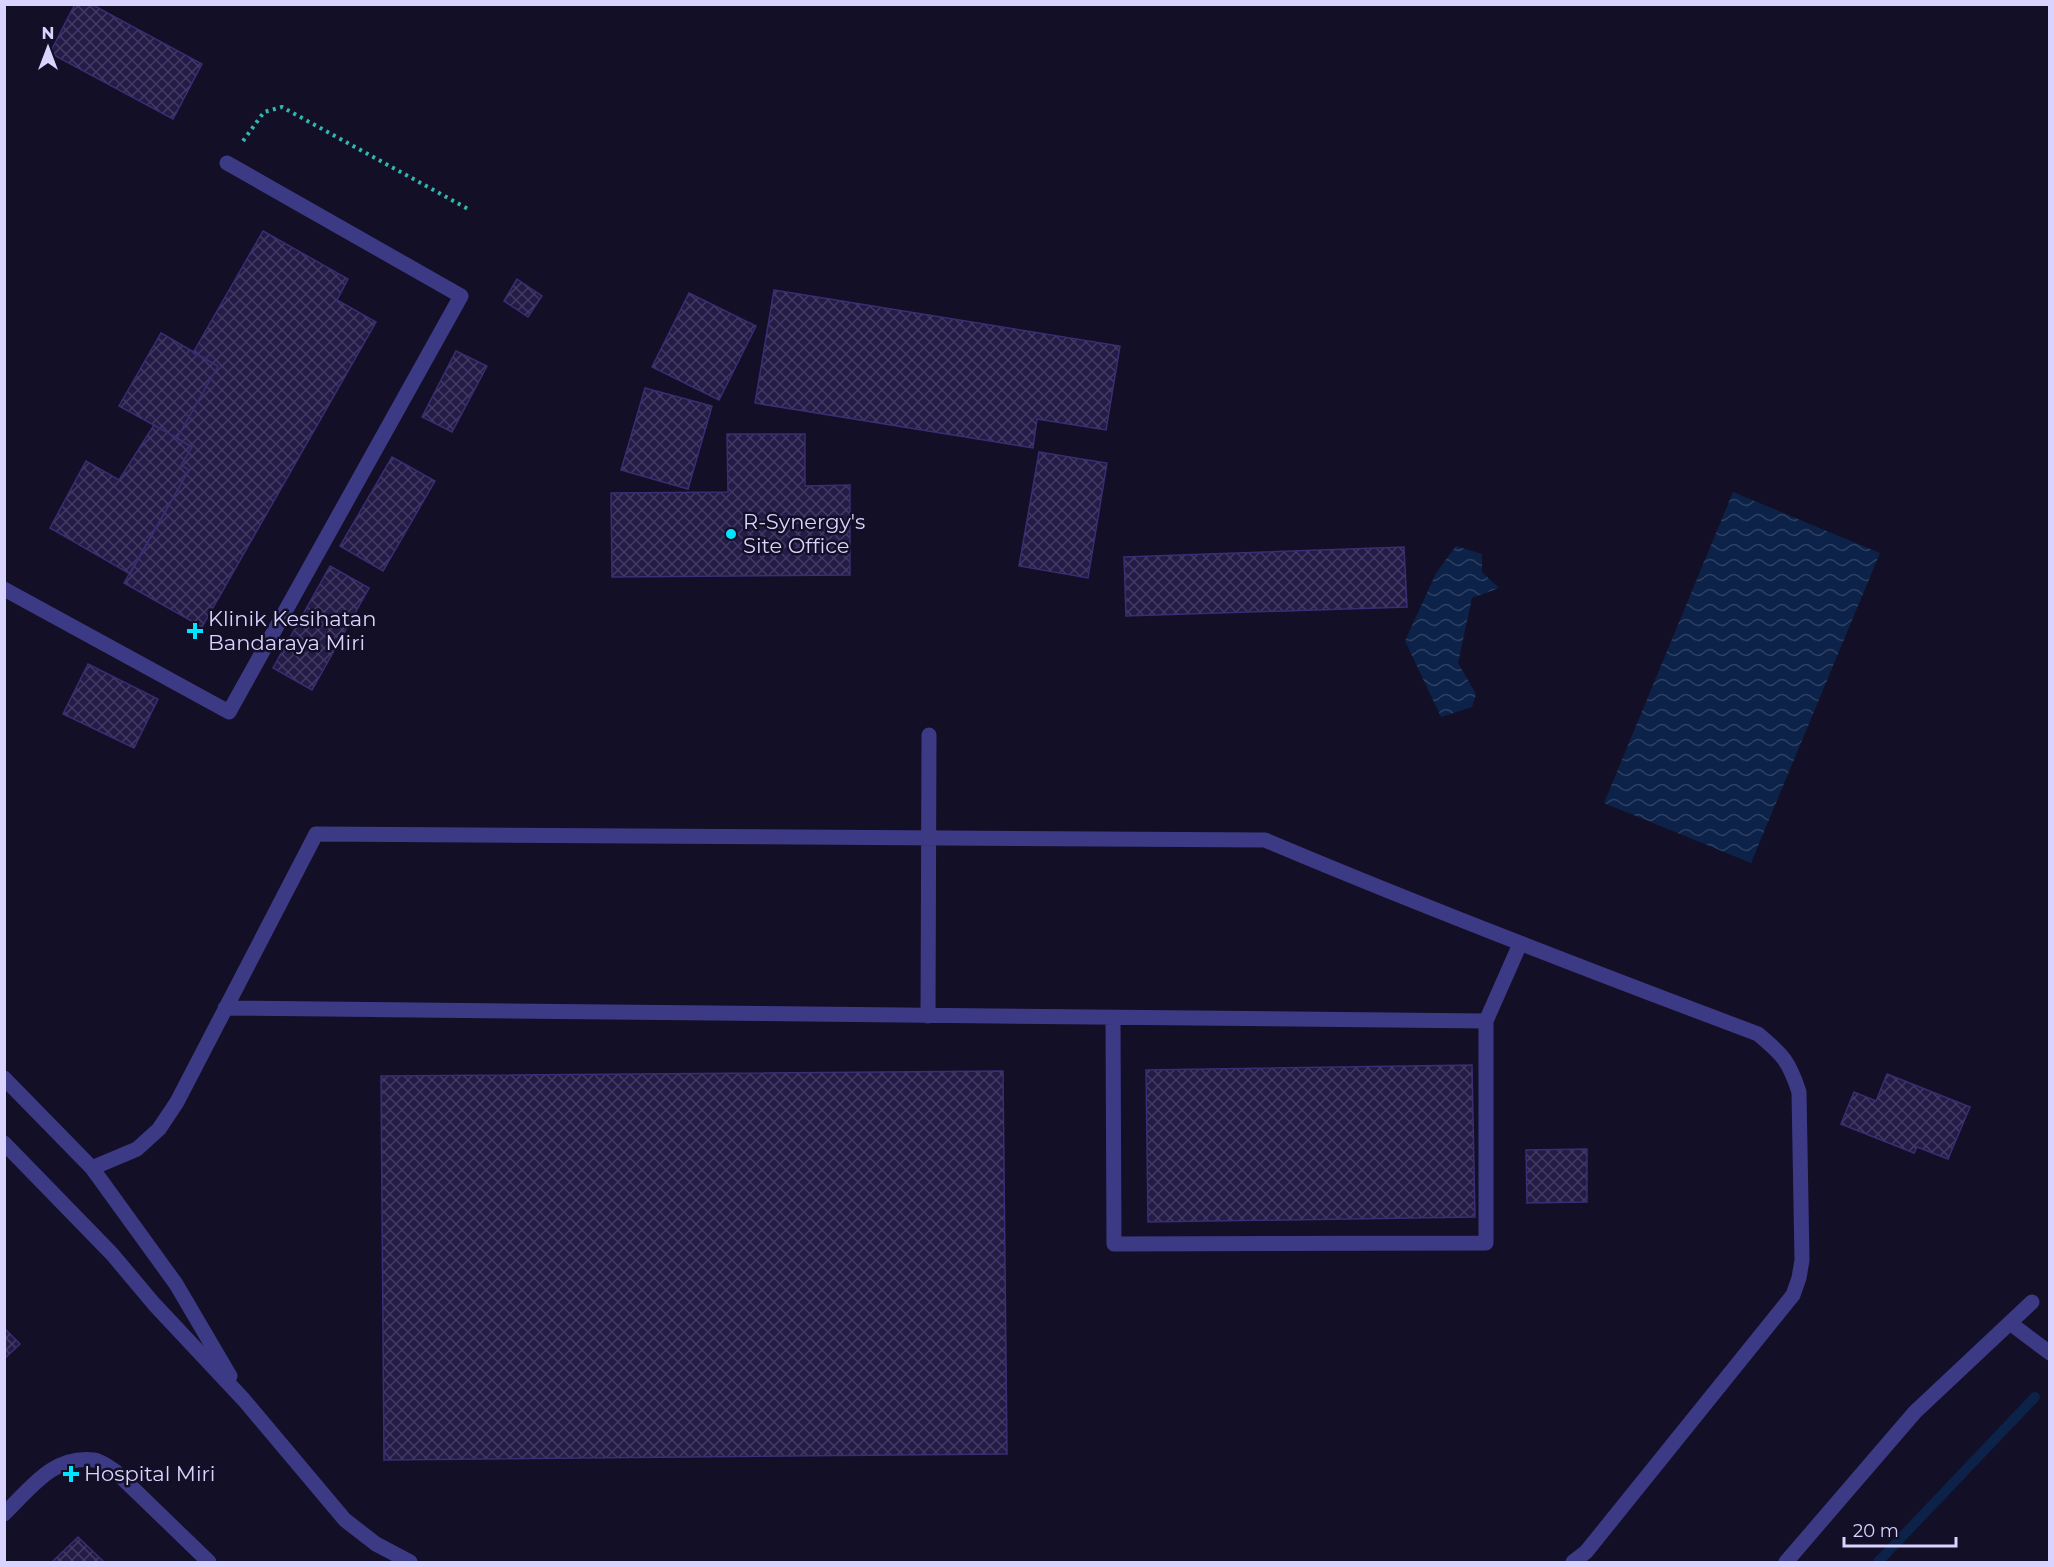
<svg xmlns="http://www.w3.org/2000/svg" width="2054" height="1567" font-family="Montserrat,sans-serif">
<defs>
<pattern id="water-waves" width="16" height="10" patternUnits="userSpaceOnUse" patternTransform="scale(1.5)"><rect width="16" height="10" fill="#0c2248"/><path d="M0 5q4-4 8 0t8 0" fill="none" stroke="#2f4163"/></pattern>
<pattern id="building-cross-hatch" width="8" height="8" patternUnits="userSpaceOnUse" patternTransform="scale(1.5)"><rect width="8" height="8" fill="#241b47"/><path d="M0 0l8 8M0 8l8-8" fill="none" stroke="#433b63"/></pattern>
</defs>
<rect width="100%" height="100%" fill="#130f26"/>
<path fill="url(#water-waves)" d="M1733,492L1880,553L1751,863L1604,803Z
M1456,546L1482,554V572L1499,588L1472,598L1458,663L1476,694L1472,707L1441,717L1405,641L1436,573Z"/>
<g fill="none" stroke-linecap="round" stroke-linejoin="round">
<path stroke="#0c2248" stroke-width="10" d="M1878,1562L2035,1397"/>
</g>
<path fill="url(#building-cross-hatch)" stroke="#3b2d73" stroke-width="1.5" d="M75,4H91L202,64L173,119L50,53Z
M263,231L348,279L337,300L376,322L202,627L124,583L189,470L181,465L192,447L177,438L218,366L193,353Z
M517,279L542,296L528,317L504,301Z
M774,290L1120,346L1106,430L1037,419L1033,448L755,403Z
M689,293L756,326L719,400L652,367Z
M161,333L218,366L177,438L119,406Z
M456,351L487,366L452,432L422,417Z
M645,388L712,406L688,489L621,470Z
M154,425L192,447L181,465L189,470L130,574L50,528L86,461L119,480Z
M727,434H805V486L850,485V575L612,577L611,493L728,492Z
M1039,452L1107,463L1088,578L1019,566Z
M392,457L435,481L383,571L340,546Z
M1404,547L1407,607L1126,616L1124,557Z
M330,566L369,588L312,690L273,668Z
M88,664L158,699L134,748L63,714Z
M1472,1065L1475,1217L1148,1222L1146,1070Z
M1003,1071L1007,1454L384,1460L381,1076Z
M1887,1074L1970,1107L1948,1159L1917,1147L1914,1153L1841,1124L1854,1092L1876,1101Z
M1587,1149V1202L1527,1203L1526,1150Z
M4,1328L20,1344L4,1359Z
M78,1537L104,1562H52Z"/>
<g fill="none" stroke-linecap="round" stroke-linejoin="round">
<path stroke="#2fb8b0" stroke-width="4" stroke-dasharray="3 4.5" stroke-linecap="butt" d="M243,141L264,112L282,107L470,210"/>
<path stroke="#3d3a85" stroke-width="15" d="M4,589L229,712L461,296L227,163
M225,1008L1486,1021
M928,1016L929,735
M1113,1018L1114,1244L1486,1243V1021L1520,944
M4,1078L92,1168L176,1284L230,1376
M4,1143L112,1254L154,1304L244,1400L345,1520L376,1544L410,1562
M92,1168L137,1149L159,1129L177,1102L316,834L1265,840C1428,909 1593,972 1758,1034C1783,1055 1789,1061 1799,1092L1802,1260L1799,1278L1793,1295L1586,1552L1573,1562
M2010,1323L2050,1353
M4,1514C31,1488 53,1455 94,1460C101,1461 109,1467 115,1471L209,1562"/>
<path stroke="#3d3a85" stroke-width="15" d="M1786,1562L1915,1412L2032,1302"/>
</g>
<g fill="#00e5ff" stroke="#130f26" stroke-width="2">
<circle cx="731" cy="534" r="6"/>
<path d="M192 622h6v6h6v6h-6v6h-6v-6h-6v-6h6z"/>
<path d="M68 1465h6v6h6v6h-6v6h-6v-6h-6v-6h6z"/>
</g>
<g text-anchor="middle" stroke-width="5" stroke-linejoin="round" paint-order="stroke">
<g font-size="21" fill="#d9d4ff" stroke="#130f26" text-anchor="start">
<text x="743" y="529">R-Synergy's<tspan x="743" dy="24">Site Office</tspan></text>
<text x="208" y="626">Klinik Kesihatan<tspan x="208" dy="24">Bandaraya Miri</tspan></text>
<text x="84" y="1481">Hospital Miri</text>
</g>
</g>
<rect width="2054" height="1567" fill="none" stroke="#d9d4ff" stroke-width="12"/>
<g transform="translate(48 48)" stroke="#130f26" stroke-width="4.5" paint-order="stroke">
<path d="M0-4.5L10 22L0 15L-10 22Z" fill="#d9d4ff"/>
<text y="-9" font-size="16" font-weight="bold" text-anchor="middle" fill="#d9d4ff">N</text>
</g>
<path d="M1844 1537v9h112v-9" fill="none" stroke="#d9d4ff" stroke-width="3"/>
<text x="1853" y="1537" font-size="18" fill="#d9d4ff" stroke="#130f26" stroke-width="4.5" paint-order="stroke">20 m</text>
</svg>
